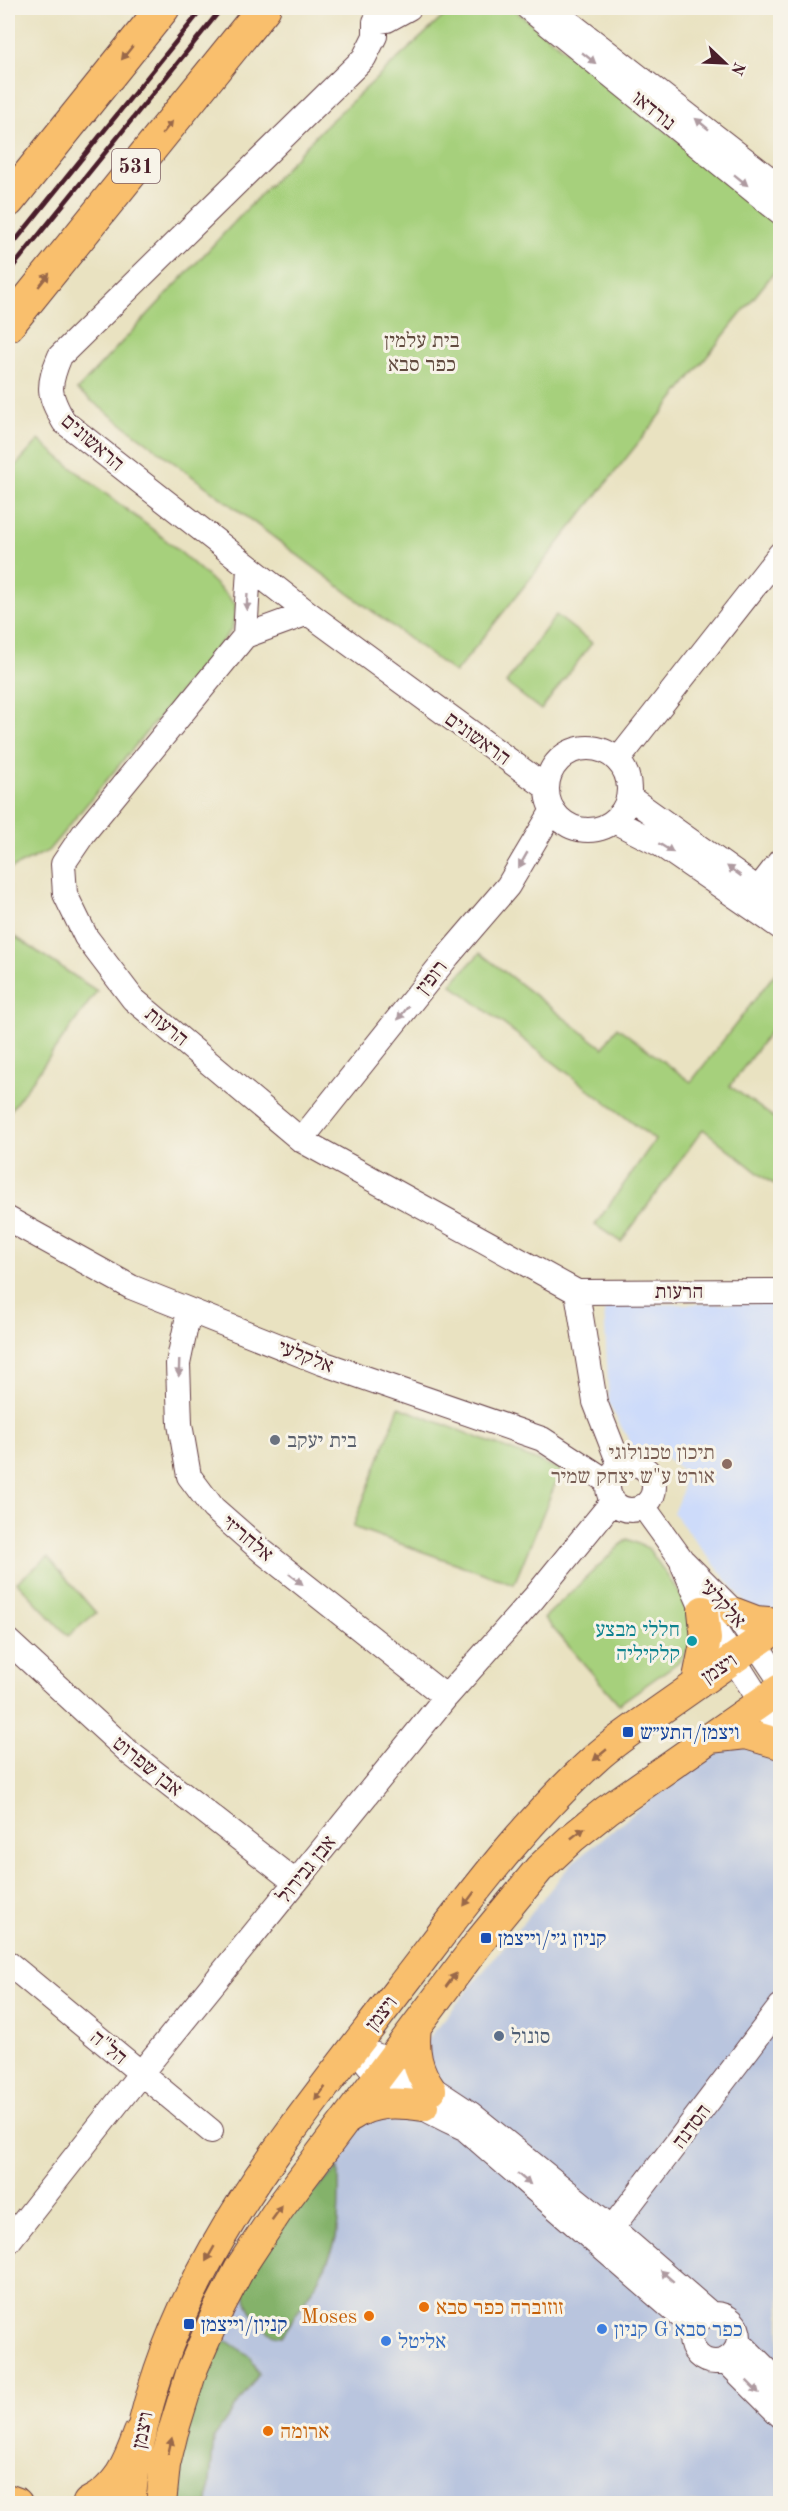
<svg xmlns="http://www.w3.org/2000/svg" width="788" height="2511" font-family="'Old Standard TT','Frank Ruhl Libre',serif">
<rect width="100%" height="100%" fill="#f7f3e8"/>
<filter id="ink" filterUnits="userSpaceOnUse"><feTurbulence type="fractalNoise" baseFrequency=".0167" numOctaves="2"/><feDisplacementMap in="SourceGraphic" scale="12" xChannelSelector="R" yChannelSelector="G"/><feConvolveMatrix kernelMatrix="1 2 1 2 8 2 1 2 1" color-interpolation-filters="sRGB"/></filter>
<filter id="wash" filterUnits="userSpaceOnUse"><feTurbulence type="fractalNoise" baseFrequency=".008" numOctaves="4" result="noise"/><feDisplacementMap in="SourceGraphic" scale="24" xChannelSelector="R" yChannelSelector="G"/><feGaussianBlur stdDeviation="1.35" result="paint"/><feColorMatrix in="noise" values="0 0 0 0 0 0 0 0 0 0 0 0 0 0 0 0 0 1.4 0 .05"/><feComposite in="paint" operator="in"/></filter>
<g filter="url(#wash)">
<rect width="100%" height="100%" fill="#e9e2c1"/>
<path fill="#cddbfa" d="M780,1303V1605L759,1620L673,1513L682,1492L683,1471L666,1457L633,1448L609,1404L604,1305Z"/>
<path fill="#b9c5de" d="M780,1705V2503L180,2504L228,2309L286,2212L572,1863L736,1731Z"/>
<path fill="#a6d07b" stroke="#787853" stroke-width="1.5" d="M485,8H512L780,222V265L455,673L77,390L322,129L445,15Z
M39,440C73,471 111,497 147,525C179,550 209,576 236,605L232,629L48,851L8,870V474Z
M556,615L592,643L541,710L506,683Z
M8,932L97,991L11,1110L8,1108Z
M480,953L603,1048L617,1027L691,1082L780,967V1018L730,1086L780,1122V1187L767,1180L703,1129L621,1242L595,1225L655,1140L451,984Z
M399,1407L561,1470L514,1584L353,1527Z
M627,1539L648,1548L692,1611L694,1634L688,1650L677,1663L619,1704L544,1618Z
M48,1557L96,1613L68,1636L17,1582Z"/>
<path fill="#84b26b" stroke="#67684b" stroke-width="1.5" d="M339,2168C339,2191 340,2215 336,2238C329,2269 299,2309 282,2336C266,2337 253,2316 247,2302C245,2297 245,2289 244,2282L289,2214Z
M227,2341L251,2357L259,2374L214,2437L208,2503L173,2504L174,2475L209,2344Z"/>
</g>
<g filter="url(#ink)">
<g fill="none" stroke-linecap="round" stroke-linejoin="round">
<defs>
<path id="minor" d="M528,8L780,212
M562,17L780,187
M375,22V36L364,58L60,356C47,387 48,394 64,422L308,613L547,788
M375,22L387,20L409,8
M308,613L245,636L84,833L63,864L65,894L86,937L133,999L301,1140L577,1292L595,1402L620,1466
M245,636L249,568
M547 789a41 41 0 1 1 82 0a41 41 0 1 1-82 0Z
M618,760L780,554
M629,797L780,905
M614,821L661,845L780,927
M759,888L780,861
M301,1140L448,956L508,886L553,810
M8,1219L131,1287L322,1363L542,1439L608,1482
M577,1292L780,1291
M189,1311L178,1364L180,1424L189,1476L213,1508L262,1551L446,1697
M608 1487a23 23 0 1 1 46 0a23 23 0 1 1-46 0Z
M643,1506L682,1560L735,1613L780,1680
M683,1565L703,1611L780,1732
M8,1641L131,1754L295,1882
M8,1963L211,2131
M355,2047L391,2061L471,2114L613,2229L711,2314
M367,2063C390,2092 430,2113 464,2128L693,2327
M602,2241L780,2007
M8,2242L141,2073L446,1697L534,1598L613,1501
M691 2338a24 24 0 1 1 48 0a24 24 0 1 1-48 0Z
M739,2342L780,2383
M725,2360L780,2415"/>
<path id="major" d="M735,1613L756,1621L780,1623
M697,1683L706,1639L703,1611
M710,1738L746,1734L780,1744
M416,2027C413,2051 417,2070 431,2090
M351,2116C374,2101 396,2102 423,2106
M130,2504C151,2293 277,2149 400,1988C462,1908 521,1825 597,1757C615,1741 636,1727 656,1713C697,1684 739,1655 780,1626
M161,2504L165,2465L173,2432L192,2370L219,2308L240,2268L279,2209L480,1941L539,1869L572,1838L607,1810L780,1689"/>
<path id="highway" d="M8,201L163,8
M8,325L264,8
M8,2501L16,2504
M89,2504C119,2489 129,2465 140,2434"/>
</defs>
<use href="#minor" stroke="#623c42" stroke-width="26"/>
<use href="#major" stroke="#623c42" stroke-width="32"/>
<use href="#highway" stroke="#623c42" stroke-width="35"/>
<use href="#minor" stroke="#fff" stroke-width="24"/>
<use href="#major" stroke="#f9bf6d" stroke-width="30"/>
<use href="#highway" stroke="#f9bf6d" stroke-width="33"/>
<path stroke="#4a1f2b" stroke-width="4.5" d="M8,250L203,8
M8,273L222,8"/>
</g>
<defs><path id="oneway-solid" d="M-6-.8H1V-3.2L6.5 0L1 3.2V.8H-6Z" transform="scale(1.5)"/></defs>
<g fill="#996749">
<use href="#oneway-solid" transform="translate(127 53) rotate(129)"/>
<use href="#oneway-solid" transform="translate(167 128) rotate(-51)"/>
<use href="#oneway-solid" transform="translate(44 280) rotate(-51)"/>
<use href="#oneway-solid" transform="translate(600 1755) rotate(140)"/>
<use href="#oneway-solid" transform="translate(578 1833) rotate(-38)"/>
<use href="#oneway-solid" transform="translate(469 1899) rotate(127)"/>
<use href="#oneway-solid" transform="translate(451 1980) rotate(-53)"/>
<use href="#oneway-solid" transform="translate(320 2094) rotate(127)"/>
<use href="#oneway-solid" transform="translate(277 2213) rotate(-54)"/>
<use href="#oneway-solid" transform="translate(210 2254) rotate(120)"/>
<use href="#oneway-solid" transform="translate(170 2446) rotate(-77)"/>
</g>
<g fill="#ae9aa0">
<use href="#oneway-solid" transform="translate(589 58) rotate(39)"/>
<use href="#oneway-solid" transform="translate(702 124) rotate(-141)"/>
<use href="#oneway-solid" transform="translate(741 180) rotate(39)"/>
<use href="#oneway-solid" transform="translate(247 602) rotate(93)"/>
<use href="#oneway-solid" transform="translate(666 848) rotate(32)"/>
<use href="#oneway-solid" transform="translate(523 860) rotate(120)"/>
<use href="#oneway-solid" transform="translate(734 871) rotate(-145)"/>
<use href="#oneway-solid" transform="translate(403 1013) rotate(128)"/>
<use href="#oneway-solid" transform="translate(179 1368) rotate(92)"/>
<use href="#oneway-solid" transform="translate(296 1579) rotate(38)"/>
<use href="#oneway-solid" transform="translate(524 2179) rotate(40)"/>
<use href="#oneway-solid" transform="translate(667 2276) rotate(-139)"/>
<use href="#oneway-solid" transform="translate(753 2387) rotate(45)"/>
</g>
</g>
<circle fill="#6b7280" stroke="#f7f3e8" stroke-width="2" cx="275" cy="1440" r="6"/>
<circle fill="#8d6e63" stroke="#f7f3e8" stroke-width="2" cx="727" cy="1464" r="6"/>
<circle fill="#0f9aa8" stroke="#f7f3e8" stroke-width="2" cx="692" cy="1641" r="6"/>
<g fill="#1a4fb4" stroke="#f7f3e8" stroke-width="2">
<rect x="622" y="1726" width="12" height="12" rx="3"/>
<rect x="480" y="1932" width="12" height="12" rx="3"/>
<rect x="183" y="2318" width="12" height="12" rx="3"/>
</g>
<circle fill="#5c6f8a" stroke="#f7f3e8" stroke-width="2" cx="499" cy="2036" r="6"/>
<g fill="#e8710a" stroke="#f7f3e8" stroke-width="2">
<circle cx="424" cy="2307" r="6"/>
<circle cx="369" cy="2316" r="6"/>
<circle cx="268" cy="2431" r="6"/>
</g>
<g fill="#3f7fe0" stroke="#f7f3e8" stroke-width="2">
<circle cx="602" cy="2329" r="6"/>
<circle cx="386" cy="2341" r="6"/>
</g>
<g text-anchor="middle" stroke-width="6" stroke-linejoin="round" paint-order="stroke">
<rect fill="#f7f3e8" stroke="#7e5f64" stroke-width="1.5" x="112" y="149" width="48" height="34" rx="4.5"/>
<g font-size="20" font-weight="bold" fill="#4a1f2b">
<text x="136" y="173">531</text>
</g>
<g font-size="21" fill="#4a1f2b" stroke="#f7f3e8">
<text transform="translate(654 110) rotate(39)" y="7">נורדאו</text>
<text transform="translate(93 442) rotate(41)" y="7">הראשונים</text>
<text transform="translate(478 738) rotate(36)" y="7">הראשונים</text>
<text transform="translate(431 977) rotate(-52)" y="7">רופין</text>
<text transform="translate(167 1026) rotate(39)" y="7">הרעות</text>
<text x="679" y="1298">הרעות</text>
<text transform="translate(306 1356) rotate(21)" y="7">אלקלעי</text>
<text transform="translate(248 1538) rotate(40)" y="7">אלחריזי</text>
<text transform="translate(723 1603) rotate(48)" y="7">אלקלעי</text>
<text transform="translate(719 1668) rotate(-34)" y="7">ויצמן</text>
<text transform="translate(148 1766) rotate(39)" y="7">אבן שפרוט</text>
<text transform="translate(306 1869) rotate(-51)" y="7">אבן גבירול</text>
<text transform="translate(381 2013) rotate(-52)" y="7">ויצמן</text>
<text transform="translate(109 2047) rotate(40)" y="7">הל"ה</text>
<text transform="translate(691 2126) rotate(-53)" y="7">הסדנה</text>
<text transform="translate(142 2430) rotate(-78)" y="7">ויצמן</text>
</g>
<g font-size="21" fill="#614b3f" stroke="#f7f3e8">
<text x="422" y="347">בית עלמין<tspan x="422" dy="24">כפר סבא</tspan></text>
</g>
<g font-size="21" fill="#5b616d" stroke="#f7f3e8" text-anchor="start">
<text x="287" y="1447">בית יעקב</text>
</g>
<g font-size="21" fill="#785e54" stroke="#f7f3e8" text-anchor="end">
<text x="715" y="1459">תיכון טכנולוגי<tspan x="715" dy="24">אורט ע"ש יצחק שמיר</tspan></text>
</g>
<g font-size="21" fill="#0d838f" stroke="#f7f3e8" text-anchor="end">
<text x="680" y="1636">חללי מבצע<tspan x="680" dy="24">קלקיליה</tspan></text>
</g>
<g font-size="21" fill="#164399" stroke="#f7f3e8" text-anchor="start">
<text x="640" y="1739">ויצמן/התע״ש</text>
<text x="498" y="1945">קניון ג׳י/וייצמן</text>
<text x="201" y="2331">קניון/וייצמן</text>
</g>
<g font-size="21" fill="#4e5e75" stroke="#f7f3e8" text-anchor="start">
<text x="511" y="2043">סונול</text>
</g>
<g font-size="21" fill="#c56008" stroke="#f7f3e8" text-anchor="start">
<text x="436" y="2314">זוזוברה כפר סבא</text>
<text x="357" y="2323" text-anchor="end">Moses</text>
<text x="280" y="2438">ארומה</text>
</g>
<g font-size="21" fill="#366cbe" stroke="#f7f3e8" text-anchor="start">
<text x="614" y="2336">קניון G כפר סבא</text>
<text x="398" y="2348">אליטל</text>
</g>
</g>
<rect width="788" height="2511" fill="none" stroke="#f7f3e8" stroke-width="30"/>
<g transform="translate(725 63) rotate(113)" stroke="#f7f3e8" stroke-width="4.5" paint-order="stroke">
<path d="M0-4.5L10 22L0 15L-10 22Z" fill="#4a1f2b"/>
<text y="-9" font-size="16" font-weight="bold" text-anchor="middle" fill="#4a1f2b">N</text>
</g>
</svg>
